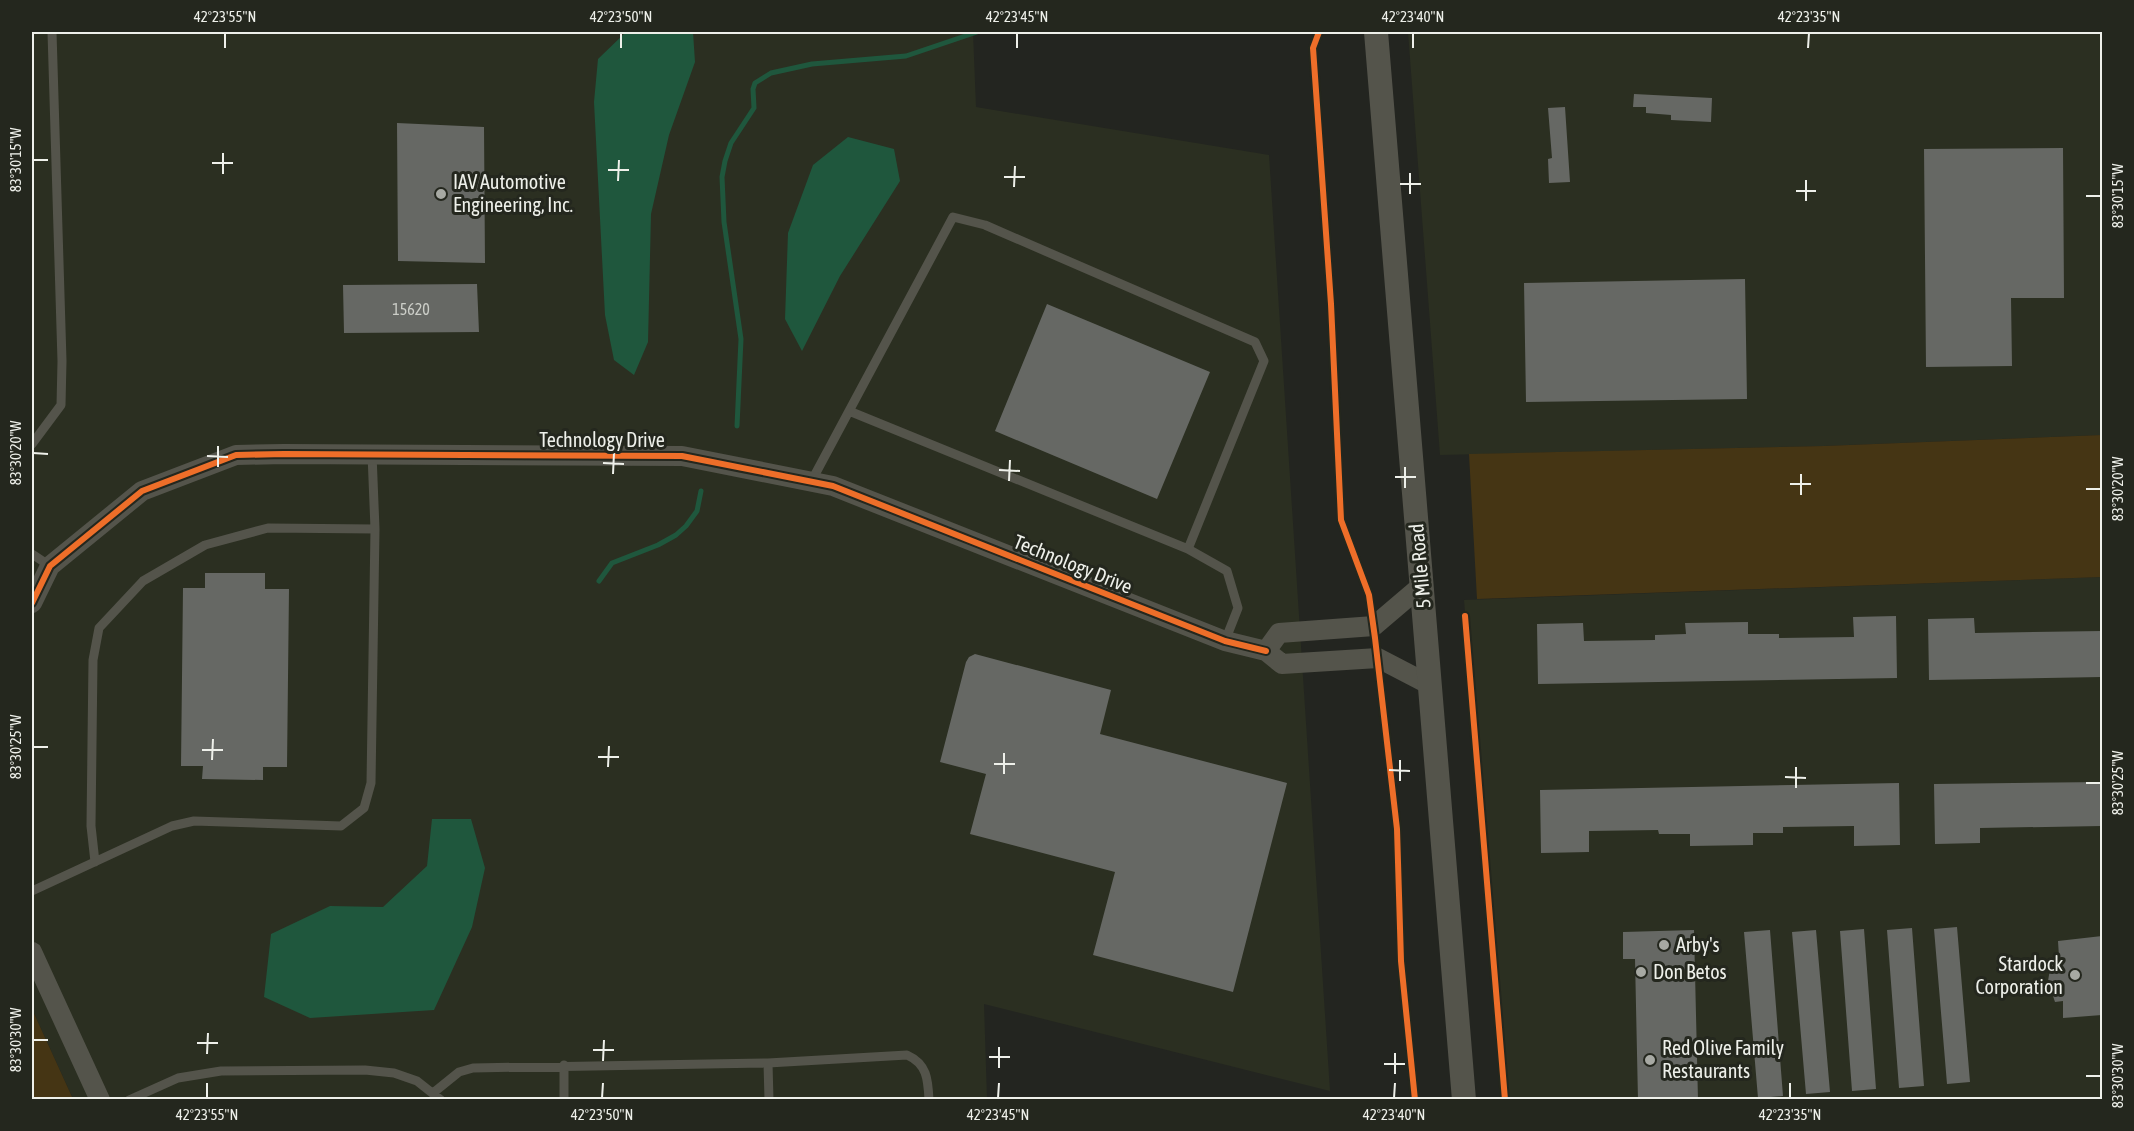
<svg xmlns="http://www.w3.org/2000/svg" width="2134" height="1131" font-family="'Asap Condensed',sans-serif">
<rect width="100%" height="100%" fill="#232520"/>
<path fill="#2b2f21" d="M32,32H973L976,107L1269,155L1330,1091L984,1004L987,1099H73L32,1009Z
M1408,32H2102V435L1824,446L1440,455Z
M2102,577V1099H1505L1464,600Z"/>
<path fill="#453514" d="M2102,435V577L1477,599L1469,454L1824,446Z
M32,1009L73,1099H32Z"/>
<path fill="#1f573d" d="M626,32H693L695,62L669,135L651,214L648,342L634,375L614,360L605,315L594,102L598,59Z
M848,137L894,149L900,181L840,276L802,351L785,319L788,233L813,165Z
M432,819H471L485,868L472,927L434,1010L310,1018L264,997L271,934L330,906L383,907L427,866Z"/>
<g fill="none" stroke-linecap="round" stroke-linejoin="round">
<path stroke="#1f573d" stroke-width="5" d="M737,426L741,339L724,222L722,177L725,161L731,143L754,108L753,89L755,83L771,73L812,64L906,56L977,32
M599,581L612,563L658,545L676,535L686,526L697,511L701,491"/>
</g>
<path fill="#666864" d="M1634,94L1712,98L1711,122L1671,120V115L1646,113V107H1633Z
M1565,107L1570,182L1549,183L1548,159L1552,158L1548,108Z
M397,123L484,127L485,263L398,261Z
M2063,148L2064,298H2011L2012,366L1926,367L1924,149Z
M1745,279L1747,399L1526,402L1524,283Z
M477,284L479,332L344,333L343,285Z
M1047,304L1210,372L1157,499L995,431Z
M205,573H265V589H289L287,767H263V780L202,779L203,766H181L183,588H205Z
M1896,616L1897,678L1538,684L1537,624L1583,623L1584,641L1655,640V635L1686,634L1685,623L1748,622V634H1779V638L1854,637L1853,617Z
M1974,618L1975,633L2102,631V677L1929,680L1928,619Z
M975,654L1111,690L1100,734L1287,783L1233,992L1093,955L1115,872L970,834L986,774L940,762L966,662L969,657Z
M2102,782V826L1980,828V843L1935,844L1934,784Z
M1899,783L1900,845L1854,846V826L1783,827V833H1753V845L1690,846V834H1659L1658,830L1589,831V852L1541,853L1540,790Z
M1957,927L1970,1082L1947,1084L1934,929Z
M1912,928L1924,1086L1899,1088L1887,930Z
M1864,929L1876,1089L1852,1091L1840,931Z
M1694,930L1698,1100H1638L1635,959H1623V932Z
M1770,930L1783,1096L1758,1098L1744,932Z
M1816,930L1830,1092L1806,1094L1792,932Z
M2102,936V1015L2063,1018V1001L2055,1002L2048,981L2052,957H2059L2058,941Z"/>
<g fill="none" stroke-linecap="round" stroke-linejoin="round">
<path stroke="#54544b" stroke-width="9" d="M849,411L1188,549
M32,444L61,405L62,361L52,32
M811,482L953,217L985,225L1255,342L1264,361L1188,549L1227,571L1238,608L1225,641
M32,554L50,566
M95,862L91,826L93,660L99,628L143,581L205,545L268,528L375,529
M32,891L172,826L194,821L341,826L364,808L371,783L375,529L372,454
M564,1065V1100
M433,1093L459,1072L473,1068L768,1063
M129,1100L178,1078L221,1071L365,1070L394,1073L417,1081L441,1100
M769,1100L768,1063L907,1055C927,1064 928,1079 929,1100"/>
<path stroke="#54544b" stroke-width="20" d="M1421,586L1374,626L1279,633L1266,651L1282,664L1378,658L1430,685
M32,603L50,566L142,491L236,455L284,454L682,456L833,486L1225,641L1266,651
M32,952L100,1100"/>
<path stroke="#54544b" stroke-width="24" d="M1376,32L1464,1100"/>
<defs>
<path id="cycleway" d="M1319,32L1313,48L1331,304L1341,520L1369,595L1375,638L1397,829L1401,961L1415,1100
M32,603L50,566L142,491L236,455L284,454L682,456L833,486L1225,641L1266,651
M1465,616L1505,1100"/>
</defs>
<use href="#cycleway" stroke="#24271e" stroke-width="10"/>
<use href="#cycleway" stroke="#ee6e29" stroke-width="6"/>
</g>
<path fill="none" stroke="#eef0ea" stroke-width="2" d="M225,48V33M621,48V33M1017,48V33M1413,48V33M1808,48L1809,33M33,160H48M212,163H233M608,170H629M223,174V153M1004,177H1025M618,181L619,160M1400,184H1421M1014,187L1015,166M1796,191H1816M1410,194V173M2086,196H2101M1806,201V180M33,453L48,454M207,456L228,457M603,463L624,464M218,467V446M999,470L1020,471M613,474L614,453M1395,477H1416M1009,481L1010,460M1790,484H1811M1405,488V467M2086,489H2101M1801,495V474M33,747H48M202,750H223M598,757H619M212,760L213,739M994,764H1015M608,767L609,746M1389,770L1410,771M1004,774V753M1785,777L1806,778M1400,781V760M2086,783H2101M1796,788V767M33,1040H48M197,1043H218M593,1050H614M207,1054L208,1033M989,1057H1010M603,1061L604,1040M1384,1064H1405M999,1068V1047M1395,1074V1053M2086,1076H2101M207,1098V1083M602,1098L603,1083M998,1098L999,1083M1394,1098L1395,1083M1790,1098V1083"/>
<g fill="#a7a9a3" stroke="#24271e" stroke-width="2">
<circle cx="441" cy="194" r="6"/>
<circle cx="1664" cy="945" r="6"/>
<circle cx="1641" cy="972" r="6"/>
<circle cx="2075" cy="975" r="6"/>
<circle cx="1650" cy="1060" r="6"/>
</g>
<g text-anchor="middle" stroke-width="6" stroke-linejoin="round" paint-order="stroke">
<g font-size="16" fill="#cccec8">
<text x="411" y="315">15620</text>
</g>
<g font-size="20" fill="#eef0ea" stroke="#24271e" text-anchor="start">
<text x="453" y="189">IAV Automotive<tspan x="453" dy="23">Engineering, Inc.</tspan></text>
<text x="1676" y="952">Arby's</text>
<text x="2063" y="971" text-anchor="end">Stardock<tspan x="2063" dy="23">Corporation</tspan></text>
<text x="1653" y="979">Don Betos</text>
<text x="1662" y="1055">Red Olive Family<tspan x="1662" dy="23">Restaurants</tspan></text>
</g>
<g font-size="20" fill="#eef0ea" stroke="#24271e">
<text x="602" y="447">Technology Drive</text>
<text transform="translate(1073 564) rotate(22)" y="7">Technology Drive</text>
<text transform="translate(1420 566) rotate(-95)" y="7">5 Mile Road</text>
</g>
</g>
<rect width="2134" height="1131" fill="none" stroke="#24271e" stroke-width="66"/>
<rect x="33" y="33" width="2068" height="1065" fill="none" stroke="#eef0ea" stroke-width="2"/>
<g font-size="15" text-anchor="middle" fill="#eef0ea">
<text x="225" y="22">42°23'55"N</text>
<text x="621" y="22">42°23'50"N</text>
<text x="1017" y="22">42°23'45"N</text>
<text x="1413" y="22">42°23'40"N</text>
<text x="1809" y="22">42°23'35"N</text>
<text transform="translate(16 160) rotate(-90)" y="5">83°30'15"W</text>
<text transform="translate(2118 196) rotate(-90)" y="5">83°30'15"W</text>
<text transform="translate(16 453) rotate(-90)" y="5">83°30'20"W</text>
<text transform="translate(2118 489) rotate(-90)" y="5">83°30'20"W</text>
<text transform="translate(16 747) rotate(-90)" y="5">83°30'25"W</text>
<text transform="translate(2118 783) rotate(-90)" y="5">83°30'25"W</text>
<text transform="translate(16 1040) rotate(-90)" y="5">83°30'30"W</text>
<text transform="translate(2118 1076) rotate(-90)" y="5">83°30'30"W</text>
<text x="207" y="1120">42°23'55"N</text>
<text x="602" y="1120">42°23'50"N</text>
<text x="998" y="1120">42°23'45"N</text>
<text x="1394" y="1120">42°23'40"N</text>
<text x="1790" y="1120">42°23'35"N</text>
</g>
</svg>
